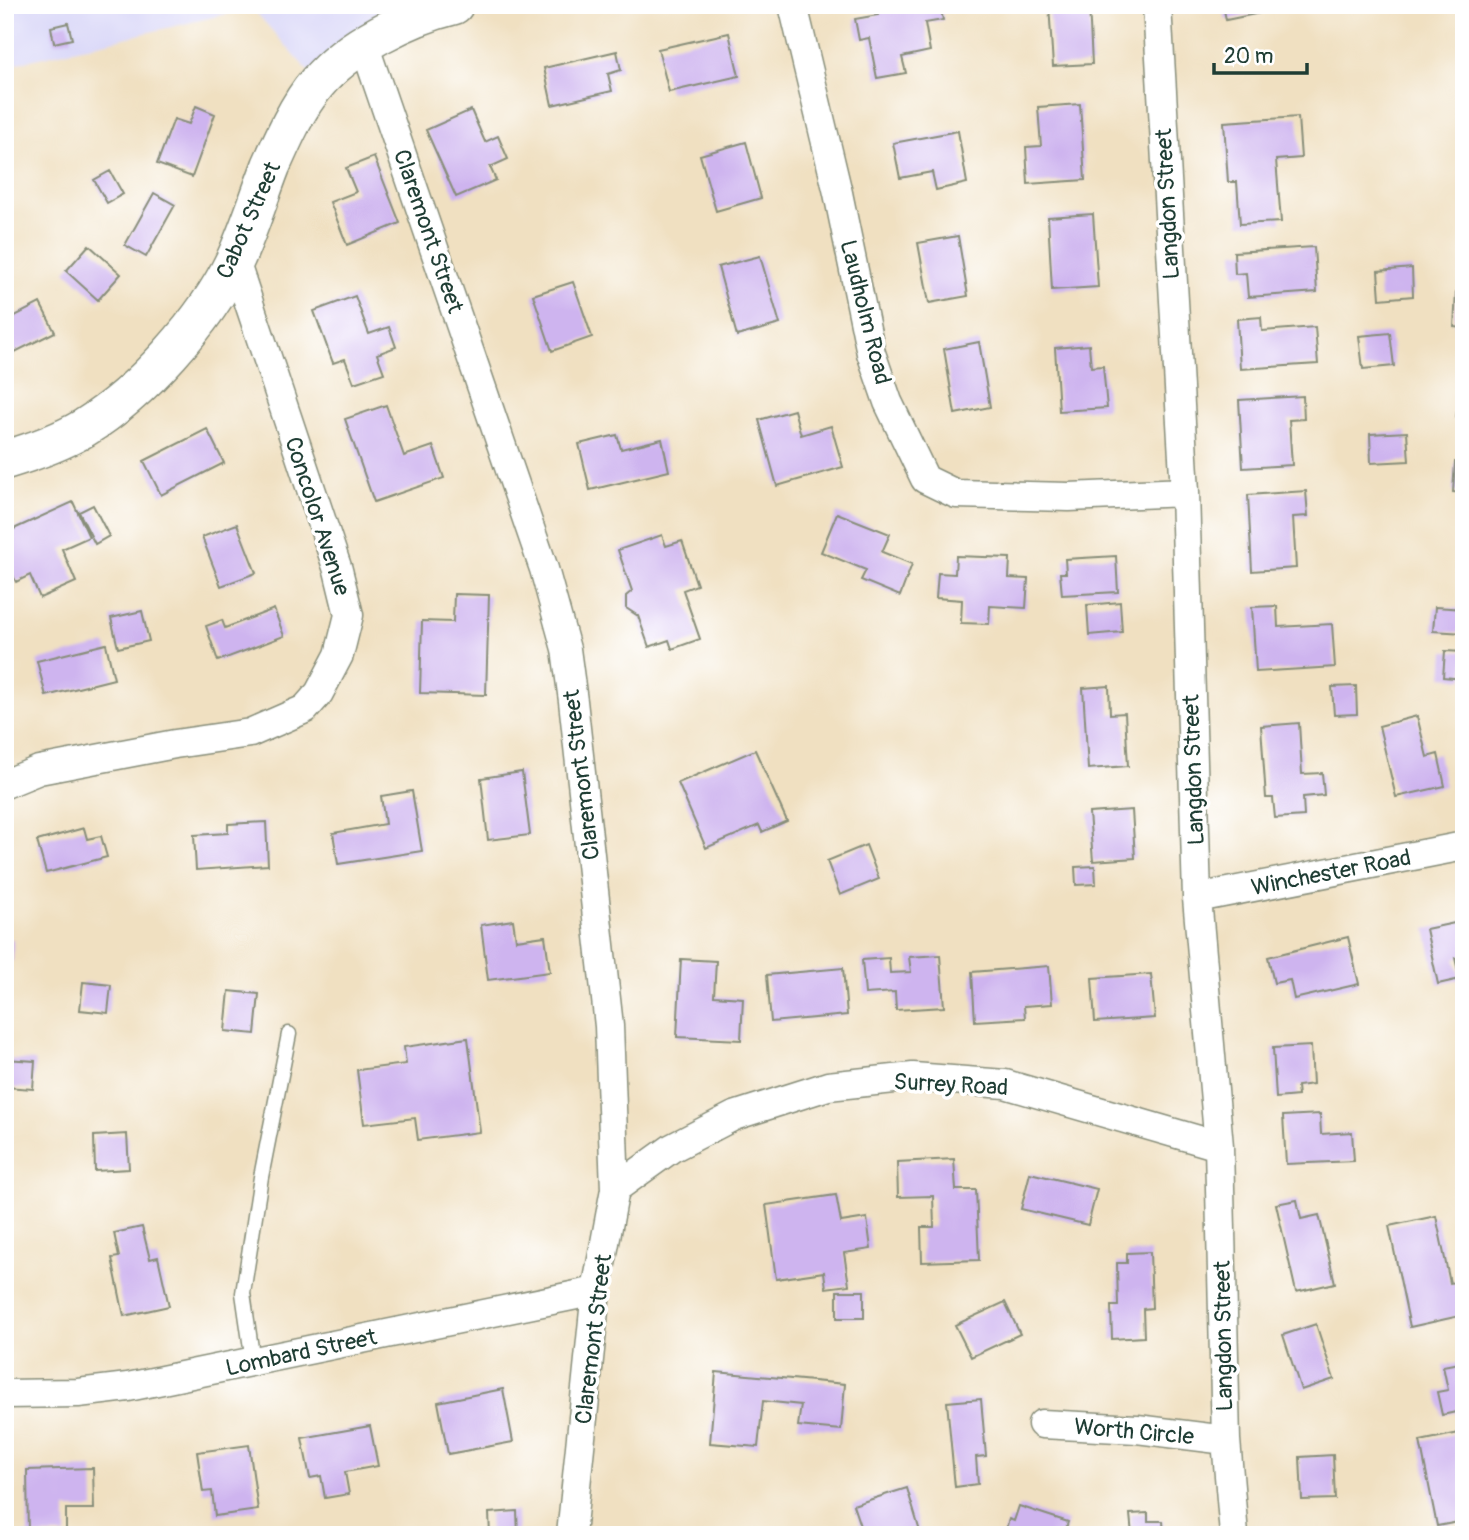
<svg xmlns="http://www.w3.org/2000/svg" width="1469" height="1540" font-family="Pangolin,sans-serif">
<rect width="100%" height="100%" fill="#fff"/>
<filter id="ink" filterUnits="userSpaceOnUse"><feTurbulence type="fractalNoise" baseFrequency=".0143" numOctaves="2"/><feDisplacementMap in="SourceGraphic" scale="14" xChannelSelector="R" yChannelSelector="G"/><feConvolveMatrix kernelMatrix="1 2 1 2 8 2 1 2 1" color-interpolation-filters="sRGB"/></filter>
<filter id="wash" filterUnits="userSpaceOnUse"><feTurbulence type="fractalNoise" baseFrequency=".00686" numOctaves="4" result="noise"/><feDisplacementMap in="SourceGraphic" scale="28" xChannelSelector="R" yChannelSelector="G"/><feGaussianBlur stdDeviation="1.57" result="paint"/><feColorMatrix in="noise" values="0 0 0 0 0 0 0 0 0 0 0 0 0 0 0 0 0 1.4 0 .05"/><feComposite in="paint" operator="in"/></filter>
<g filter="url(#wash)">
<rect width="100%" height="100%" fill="#f0e0c1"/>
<path fill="#d9d7f8" d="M5,5H454L318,82L252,8L5,66Z"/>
<g id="blocks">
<path fill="#ceb4ef" d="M876,5H940L943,20L925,23L930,51L902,57L906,73L877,78L869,38L859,40L855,19L878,15Z
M1049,5H1089L1092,64L1053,66Z
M1223,5H1263L1265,12L1226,20Z
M68,23L72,39L54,43L51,27Z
M729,33L739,76L669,92L658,49Z
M617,51L621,70L608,74L612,91L552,105L544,68Z
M1080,104L1085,180L1028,184L1026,147L1041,146L1038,107Z
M196,106L215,114L192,177L157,164L174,119L189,124Z
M471,110L485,142L498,136L508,159L490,167L496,180L456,197L426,130Z
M1298,117L1301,158L1276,160L1281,222L1240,224L1237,182H1228L1224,122Z
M958,131L967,183L936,190L932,172L900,178L893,143Z
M746,142L761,198L716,211L700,155Z
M374,157L400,223L347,245L330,202L356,192L346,168Z
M110,171L123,194L107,203L94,180Z
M154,193L175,205L146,257L125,245Z
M1093,214L1098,287L1052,290L1048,217Z
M958,236L968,296L929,303L918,243Z
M89,245L121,274L98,300L66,271Z
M1314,247L1317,292L1248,297L1246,273L1235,274L1234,252Z
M760,256L780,324L737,336L718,267Z
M1412,268L1413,296L1380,299L1378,271Z
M573,282L592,337L552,351L533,295Z
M1456,292H1464V328L1454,327Z
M355,296L369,334L389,327L396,347L377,354L384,373L354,383L345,359L333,363L314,311Z
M40,303L55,332L5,357V321Z
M1261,317L1262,331L1315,327L1318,364L1240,369L1237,319Z
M1390,333L1394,366L1363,369L1359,336Z
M979,342L990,407L955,414L944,349Z
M1089,345L1091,367L1103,366L1107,408L1059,411L1055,348Z
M1461,385L1464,386V419L1456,418Z
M1303,396L1304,419L1289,420L1292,465L1243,468L1239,400Z
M386,405L404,456L433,446L444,478L374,502L345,419Z
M794,410L801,435L831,426L843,467L777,486L759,420Z
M207,429L224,463L161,495L144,461Z
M1407,432L1409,461L1371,463L1370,434Z
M617,435L621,449L662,439L669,471L590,490L579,444Z
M1455,462L1464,463V493L1453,492Z
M1306,491L1308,516L1293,517L1296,568L1252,571L1248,495Z
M73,502L89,537L62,549L76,582L40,598L30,575L16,582L5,558V533Z
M93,505L109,536L95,544L79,512Z
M837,513L890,534L882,552L912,564L900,596L861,580L866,570L821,552Z
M237,524L256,573L221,586L202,537Z
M662,535L666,546L682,541L697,585L683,590L700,639L672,649L669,640L649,647L638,616L626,608V596L632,591L618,550Z
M956,556L1010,558L1009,578L1028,579L1026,608L990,606L989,624L961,623L962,600L936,598L938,573L955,574Z
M1116,556L1118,592L1062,595L1060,573H1066L1065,559Z
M454,594L489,595L486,695L420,693L422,621L453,622Z
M1120,602L1122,632L1089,635L1087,605Z
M1277,606L1278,627L1332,624L1335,667L1256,672L1252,607Z
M1435,607L1464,609V633L1433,631Z
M274,609L284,636L218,661L206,626L222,620L225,628Z
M142,611L149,641L118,648L111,618Z
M106,644L114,679L46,696L37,661Z
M1445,651L1464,652V679L1443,677Z
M1109,686L1110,714L1125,713L1128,766L1088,769L1083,688Z
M1356,686L1357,714L1334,715L1332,687Z
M1417,716L1427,757L1438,754L1445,786L1396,797L1379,726Z
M1299,723L1302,774L1322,773L1324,795L1303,797L1304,816L1275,818L1273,798H1266L1261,726Z
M755,750L787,821L762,832L759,825L706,848L678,783Z
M522,772L530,835L488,840L481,778Z
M412,791L422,851L338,864L333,833L385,824L381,796Z
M1132,810L1135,858L1093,861L1089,813Z
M266,822L268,865L196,870L194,835L228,833V824Z
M84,828L87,839L101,836L107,857L46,873L37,841Z
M866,845L879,879L840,895L827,861Z
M1095,866L1096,884L1076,885L1075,867Z
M513,920L516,940L545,936L550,972L488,980L481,925Z
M1464,921V956L1455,958L1460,979L1438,984L1426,929Z
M1348,937L1359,984L1294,999L1290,980L1274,983L1268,957Z
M5,939H13V961H5Z
M940,955L944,1007L896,1010L895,992L865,994L862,960L889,958L890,973L911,972L909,957Z
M681,959L716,961L714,996L743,998L741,1040L677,1037Z
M1049,966L1052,1004L1024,1006L1025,1018L975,1021L972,972Z
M843,968L847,1015L771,1022L767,975Z
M1151,974L1155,1018L1095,1022L1092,978Z
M83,982L111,985L108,1013L80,1010Z
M229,991L259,994L255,1034L225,1031Z
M468,1038L480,1132L418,1140L415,1118L364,1124L357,1070L406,1064L404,1047Z
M1311,1046L1313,1084L1297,1086L1298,1096L1276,1098L1273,1048Z
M5,1059L35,1061L33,1089L5,1087Z
M1320,1114L1321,1134L1352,1132L1354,1161L1286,1164L1283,1116Z
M127,1134L129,1169L95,1171L94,1136Z
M954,1159L956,1190H976L979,1260L922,1262L921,1227H934L933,1196L898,1197L897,1162Z
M1030,1173L1097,1189L1088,1225L1021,1209Z
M836,1195L841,1222L867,1218L871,1249L844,1253L849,1285L826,1288L824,1272L776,1279L766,1205Z
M1297,1200L1301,1219L1319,1215L1335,1283L1296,1292L1276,1204Z
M1436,1216L1450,1283L1464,1281V1315L1410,1327L1389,1226Z
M142,1227L150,1259L158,1257L169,1306L124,1316L112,1258L119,1257L114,1233Z
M1150,1252L1152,1308L1143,1309L1144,1337L1112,1339L1111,1306H1118L1117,1263H1127V1253Z
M837,1291H864V1318H837Z
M1005,1302L1020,1334L971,1357L955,1325Z
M1316,1324L1334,1379L1301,1390L1283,1335Z
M1464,1362V1422L1458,1423L1456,1412L1442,1415L1437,1392L1448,1390L1443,1366Z
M716,1372L845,1384L841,1430L798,1426L801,1405L763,1401L758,1447L710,1443Z
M503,1389L513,1442L448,1454L438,1402Z
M981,1399L986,1456L976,1457L978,1484L955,1487L947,1402Z
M370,1426L378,1466L345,1472L349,1494L325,1498L321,1476L310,1478L302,1438Z
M1464,1432V1521L1437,1526L1420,1441Z
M249,1445L258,1510L215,1516L212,1491L203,1492L197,1452Z
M1333,1455L1335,1499L1302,1500L1300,1457Z
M93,1468L94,1509H66V1535H28L27,1470Z
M907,1488L921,1535H863L853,1505Z
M1019,1506L1068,1522L1064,1535H1004L1009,1519L1014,1521Z
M517,1511L518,1535H490L489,1513Z
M1148,1513V1521H1163L1164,1535H1132L1130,1514Z"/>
</g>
</g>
<g filter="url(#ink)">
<use href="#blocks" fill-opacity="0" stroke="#888e7a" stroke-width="2"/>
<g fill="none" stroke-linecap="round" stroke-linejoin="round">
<defs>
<path id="lane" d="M253,1362L243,1293L261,1177L289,1034"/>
<path id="street" d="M793,5L838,193L871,353L888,402L925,479L956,494L1069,497L1185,492
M1157,5L1185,492L1197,898L1219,1146L1226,1440L1234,1535
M364,44L544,569L566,649L573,701L609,1026L615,1189L596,1291L571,1535
M5,784L39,770L175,744L250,733L305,709L319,693L339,655L349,615L338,570L235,261
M1197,898L1464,846
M615,1189L672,1148L734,1116L828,1086L913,1077L1005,1084L1219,1146
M5,1394L78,1393L128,1387L596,1291
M1042,1424L1137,1429L1226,1440"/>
<path id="secondary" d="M5,460C32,452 59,443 84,428C141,393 206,321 235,260C249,230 259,197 271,166C283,139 298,105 317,83C348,46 409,16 454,5"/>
</defs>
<use href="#lane" stroke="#888e7a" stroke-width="17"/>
<use href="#street" stroke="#888e7a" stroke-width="31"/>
<use href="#secondary" stroke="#888e7a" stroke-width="41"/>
<use href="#lane" stroke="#fff" stroke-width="14"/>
<use href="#street" stroke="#fff" stroke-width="28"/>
<use href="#secondary" stroke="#fff" stroke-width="38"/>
</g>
</g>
<g text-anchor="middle" stroke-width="7" stroke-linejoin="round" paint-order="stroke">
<g font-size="23" fill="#1f3d34" stroke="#fff">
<text transform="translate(1167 204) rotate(-93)" y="8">Langdon Street</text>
<text transform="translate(248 220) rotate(-66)" y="8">Cabot Street</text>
<text transform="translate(429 231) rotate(71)" y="8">Claremont Street</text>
<text transform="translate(866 312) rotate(76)" y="8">Laudholm Road</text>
<text transform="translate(318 516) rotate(72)" y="8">Concolor Avenue</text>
<text transform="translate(1193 770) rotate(-92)" y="8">Langdon Street</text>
<text transform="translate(581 775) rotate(-97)" y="8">Claremont Street</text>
<text transform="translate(1331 872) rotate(-11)" y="8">Winchester Road</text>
<text transform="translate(951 1084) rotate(3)" y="8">Surrey Road</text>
<text transform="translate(1223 1336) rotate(-91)" y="8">Langdon Street</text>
<text transform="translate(593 1339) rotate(-83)" y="8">Claremont Street</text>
<text transform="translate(301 1352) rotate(-12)" y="8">Lombard Street</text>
<text transform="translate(1134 1431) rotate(5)" y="8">Worth Circle</text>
</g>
</g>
<rect width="1469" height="1540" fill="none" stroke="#fff" stroke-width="28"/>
<path d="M1214 63v10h93v-10" fill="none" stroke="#1f3d34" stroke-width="3.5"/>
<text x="1224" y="63" font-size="21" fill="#1f3d34" stroke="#ffffff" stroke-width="5" paint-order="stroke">20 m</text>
</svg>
